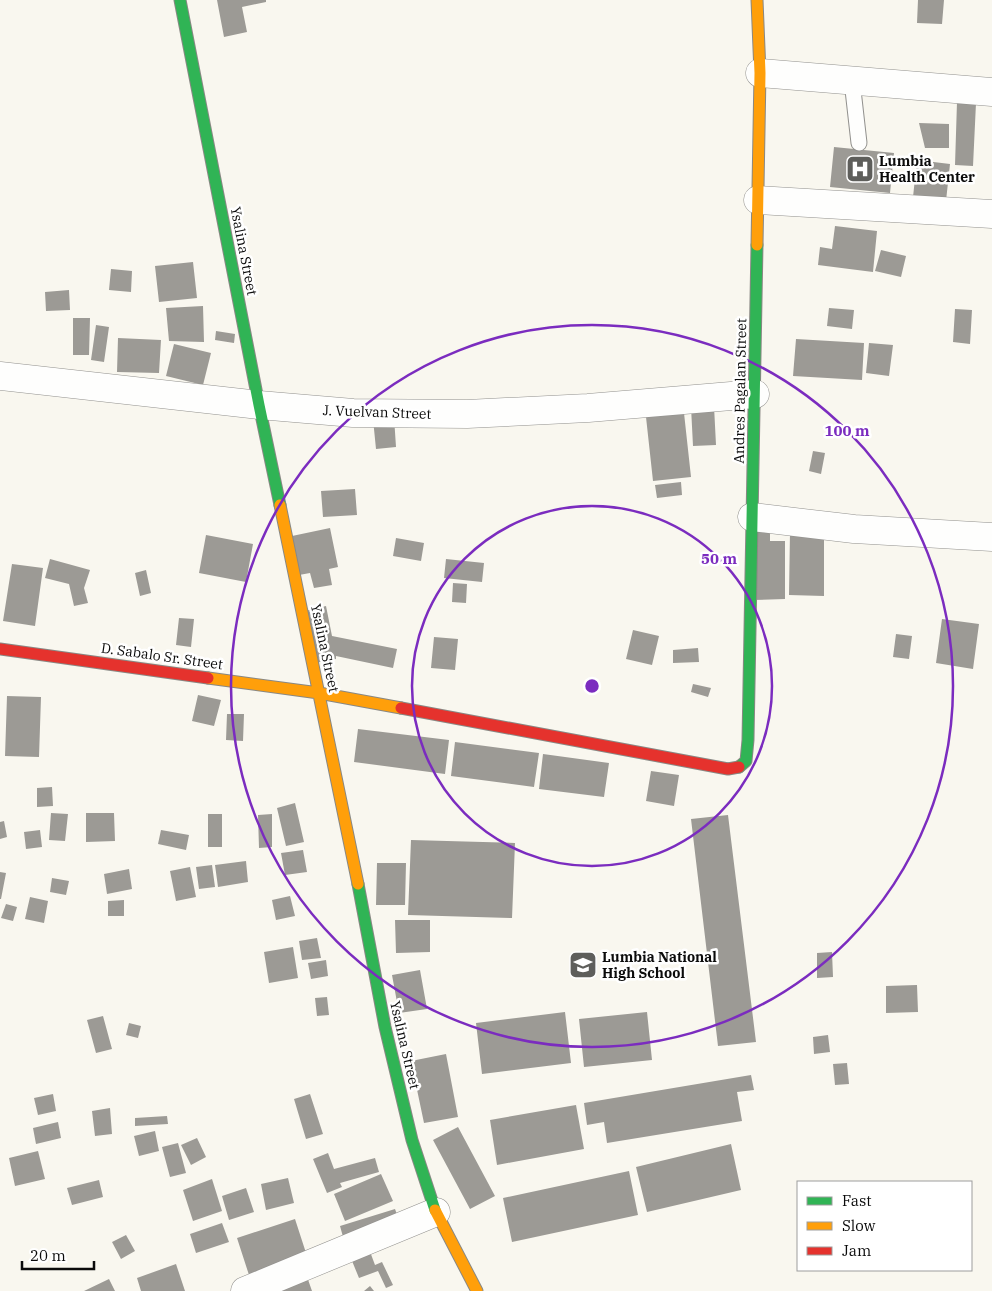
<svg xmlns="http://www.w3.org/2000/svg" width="992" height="1291" font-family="'IBM Plex Serif',serif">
<rect width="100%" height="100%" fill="#f9f7ef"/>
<path fill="#9c9a95" d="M217,0H266V2L242,7L247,32L224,37Z
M918,0H944L942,24L917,23Z
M957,102L976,103L973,166L955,165Z
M919,123L949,124V148H925Z
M834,147L894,153L890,193L830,187Z
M917,160L950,164L946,201L913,197Z
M835,226L877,231L873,272L818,265L820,247L832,249Z
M881,250L906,256L901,277L875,271Z
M193,262L197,298L159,302L155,266Z
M111,269L132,271L131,292L109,290Z
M69,290L70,310L46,311L45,292Z
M203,306L204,342L169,341L166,308Z
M829,308L854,310L852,329L827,326Z
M955,309L972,310L970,344L953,342Z
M73,318H90L89,355H73Z
M96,325L109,327L104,362L91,360Z
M216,331L235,334L234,343L215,340Z
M118,338L161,340L159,373L117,372Z
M796,339L864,343L862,380L793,376Z
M869,343L893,345L889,376L866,373Z
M174,344L211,353L203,385L166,376Z
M714,406L716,445L693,446L691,407Z
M684,413L691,477L653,481L646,417Z
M394,417L396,447L376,449L373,419Z
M813,451L825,453L821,474L809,471Z
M681,482L682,495L657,498L655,485Z
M355,489L357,515L323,517L321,491Z
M330,528L338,567L329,569L332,585L314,588L310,573L299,575L292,536Z
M770,529V541H785V599L753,600V530Z
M790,532L824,533V596L789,595Z
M206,535L253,544L246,582L199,573Z
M396,538L424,543L421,561L393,556Z
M50,559L90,570L84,588L88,603L74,606L69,584L45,578Z
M446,559L484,563L482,582L444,578Z
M12,564L43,568L35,626L3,621Z
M146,570L151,593L140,596L135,573Z
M453,583L467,584L466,603L452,602Z
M326,606L332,636L397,649L393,668L336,656V659L315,663L305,611Z
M179,618L194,619L191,647L176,645Z
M942,619L979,624L973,669L936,663Z
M633,630L659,636L652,665L626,659Z
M896,634L912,636L909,659L893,657Z
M434,637L458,639L455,670L431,668Z
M698,648L699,662L673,663V650Z
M693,684L711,688L708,697L691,692Z
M198,695L221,700L214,726L192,721Z
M7,696L41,697L39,757L5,756Z
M227,714H244L243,741L226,740Z
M358,729L449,740L445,774L354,762Z
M455,742L539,753L534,787L451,776Z
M543,754L609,763L604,797L539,789Z
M651,771L679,775L674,806L646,801Z
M52,787L53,806L37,807V788Z
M295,803L304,842L286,846L277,808Z
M51,813L68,814L65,841L49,840Z
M86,813H114L115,841L86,842Z
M208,814H222V847H208Z
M272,814V847L259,848L258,815Z
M728,815L756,1042L718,1046L691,819Z
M4,821L7,837L0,839V822Z
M40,830L42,847L26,849L24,832Z
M161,830L189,835L186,850L158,844Z
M411,840L515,843L512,918L408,915Z
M303,850L307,872L285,875L281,853Z
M246,861L248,882L218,887L215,865Z
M377,863H406L405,905H376Z
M212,865L215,887L199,889L196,867Z
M190,867L196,897L176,901L170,871Z
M129,869L132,889L107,894L104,874Z
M0,872L6,873L1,899H0Z
M52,878L69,881L66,895L50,892Z
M290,896L295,916L276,920L272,900Z
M30,897L48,901L44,923L25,919Z
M124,900V916H108V901Z
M6,904L17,907L13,921L1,918Z
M395,920H430V952L396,953Z
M317,938L321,958L302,960L299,941Z
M293,947L298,978L269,983L264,952Z
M832,952L833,977L817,978V953Z
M326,960L328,976L311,979L308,963Z
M420,970L427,1009L399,1013L392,975Z
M917,985L918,1012L886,1013V986Z
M327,997L329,1015L317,1016L315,998Z
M565,1012L571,1063L482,1074L476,1023Z
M647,1012L652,1060L584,1067L579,1019Z
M103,1016L112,1049L96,1053L87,1020Z
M129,1023L141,1026L138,1038L126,1035Z
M828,1035L830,1052L814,1054L813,1037Z
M446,1054L458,1117L424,1123L411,1061Z
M847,1063L849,1084L835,1085L833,1064Z
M751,1075L754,1090L737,1092L742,1121L607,1143L604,1122L587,1125L584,1103Z
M53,1094L56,1111L38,1115L34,1098Z
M310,1094L323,1134L306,1139L294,1099Z
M576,1105L584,1149L497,1165L490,1120Z
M110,1108L112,1134L95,1136L92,1111Z
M167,1116L168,1124L135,1126V1118Z
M58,1122L61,1138L36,1144L33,1128Z
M458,1127L495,1196L470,1209L433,1140Z
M155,1131L159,1151L139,1156L134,1136Z
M197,1138L206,1157L191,1165L181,1145Z
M178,1143L186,1173L170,1177L162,1147Z
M731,1144L741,1190L647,1212L636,1167Z
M38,1151L45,1179L15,1186L9,1158Z
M328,1153L334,1169L375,1158L379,1172L340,1183L342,1187L327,1193L313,1159Z
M629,1171L638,1215L512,1242L503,1198Z
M381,1174L393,1201L345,1221L334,1194Z
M288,1178L294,1203L266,1210L261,1184Z
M212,1179L222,1211L193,1221L183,1190Z
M99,1180L103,1197L72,1205L67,1188Z
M246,1188L254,1212L229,1220L222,1196Z
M395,1209L401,1226L345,1244L340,1226Z
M295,1219L307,1256L249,1275L237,1238Z
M222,1223L229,1242L196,1253L190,1234Z
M126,1235L135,1251L121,1259L112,1242Z
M369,1249L375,1265L382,1262L393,1285L386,1288L378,1271L359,1278L350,1256Z
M176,1264L185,1291H141L137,1278Z
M305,1271L312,1291H281Z
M109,1279L115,1291H84Z
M370,1286L374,1291H364Z"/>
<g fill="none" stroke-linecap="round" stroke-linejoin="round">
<defs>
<path id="lane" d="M852,81L859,143"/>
<path id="street" d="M760,73L992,92
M758,200L992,214
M0,376L259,405L353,413L467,414L588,408L755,394
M752,517L854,529L992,537
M245,1291L436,1212"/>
<path id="fast" d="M180,0L259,405L280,505
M739,767L746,761L748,740L757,245
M358,884L385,1027L412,1140L435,1210"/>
<path id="slow" d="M757,0L760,73L757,245
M280,505L358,884
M208,678L319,693L401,708
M435,1210L477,1291"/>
<path id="jam" d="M0,649L208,678
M401,708L728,769L739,767"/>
</defs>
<use href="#lane" stroke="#92918e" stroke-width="17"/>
<use href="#street" stroke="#92918e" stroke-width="29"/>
<use href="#fast" stroke="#898884" stroke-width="13"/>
<use href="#slow" stroke="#898884" stroke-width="13"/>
<use href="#jam" stroke="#898884" stroke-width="13"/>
<use href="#lane" stroke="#fefefd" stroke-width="15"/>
<use href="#street" stroke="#fefefd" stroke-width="28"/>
<use href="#fast" stroke="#30b455" stroke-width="11"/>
<use href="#slow" stroke="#ff9f0a" stroke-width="11"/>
<use href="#jam" stroke="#e5322d" stroke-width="11"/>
</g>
<g fill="none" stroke="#7b2cbf" stroke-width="2.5">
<circle cx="592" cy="686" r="180"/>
<circle cx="592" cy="686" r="361"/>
</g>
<defs>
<symbol id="hospital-square" viewBox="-11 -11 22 22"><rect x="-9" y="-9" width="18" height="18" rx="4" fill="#5e5e5b" stroke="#fff"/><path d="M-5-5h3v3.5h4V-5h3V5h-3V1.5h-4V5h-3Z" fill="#fff"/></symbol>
<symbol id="school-square" viewBox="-11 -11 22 22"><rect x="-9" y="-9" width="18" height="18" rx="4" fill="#5e5e5b" stroke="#fff"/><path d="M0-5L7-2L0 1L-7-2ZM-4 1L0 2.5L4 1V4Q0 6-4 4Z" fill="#fff"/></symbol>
</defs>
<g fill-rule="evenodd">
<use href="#hospital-square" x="844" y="153" width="32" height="32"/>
<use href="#school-square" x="567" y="949" width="32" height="32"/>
</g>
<g text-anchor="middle" stroke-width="5" stroke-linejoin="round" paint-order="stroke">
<g font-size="14" font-weight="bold" fill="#0b0b0b" stroke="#fff" text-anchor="start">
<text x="879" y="166">Lumbia<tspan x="879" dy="16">Health Center</tspan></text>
<text x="602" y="962">Lumbia National<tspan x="602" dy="16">High School</tspan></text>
</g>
<g font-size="14" fill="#0b0b0b" stroke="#fff">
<text transform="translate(244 251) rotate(79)" y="5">Ysalina Street</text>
<text transform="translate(740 391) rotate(-89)" y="5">Andres Pagalan Street</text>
<text transform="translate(377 412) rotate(2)" y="5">J. Vuelvan Street</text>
<text transform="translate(325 648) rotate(78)" y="5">Ysalina Street</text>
<text transform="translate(162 656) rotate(8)" y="5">D. Sabalo Sr. Street</text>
<text transform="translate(405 1045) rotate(77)" y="5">Ysalina Street</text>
</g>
</g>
<circle cx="592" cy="686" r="8" fill="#7b2cbf" stroke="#fff" stroke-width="2.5"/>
<g font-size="15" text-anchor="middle" font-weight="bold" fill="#7b2cbf" stroke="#fff" stroke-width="5" stroke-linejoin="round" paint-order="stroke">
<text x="847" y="436">100 m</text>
<text x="719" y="564">50 m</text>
</g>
<rect x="797" y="1181" width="175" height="90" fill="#ffffff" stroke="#9d9d9d"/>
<rect x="807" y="1197" width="25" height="8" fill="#30b455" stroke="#9d9d9d"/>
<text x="842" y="1206" font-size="15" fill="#0b0b0b">Fast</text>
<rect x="807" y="1222" width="25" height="8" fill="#ff9f0a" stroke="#9d9d9d"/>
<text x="842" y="1231" font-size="15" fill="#0b0b0b">Slow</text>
<rect x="807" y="1247" width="25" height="8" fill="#e5322d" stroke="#9d9d9d"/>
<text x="842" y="1256" font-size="15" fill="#0b0b0b">Jam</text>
<path d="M22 1261v8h72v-8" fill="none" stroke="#0b0b0b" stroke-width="2.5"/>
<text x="30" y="1261" font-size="15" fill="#0b0b0b" stroke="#ffffff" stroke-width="4" paint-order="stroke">20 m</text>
</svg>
